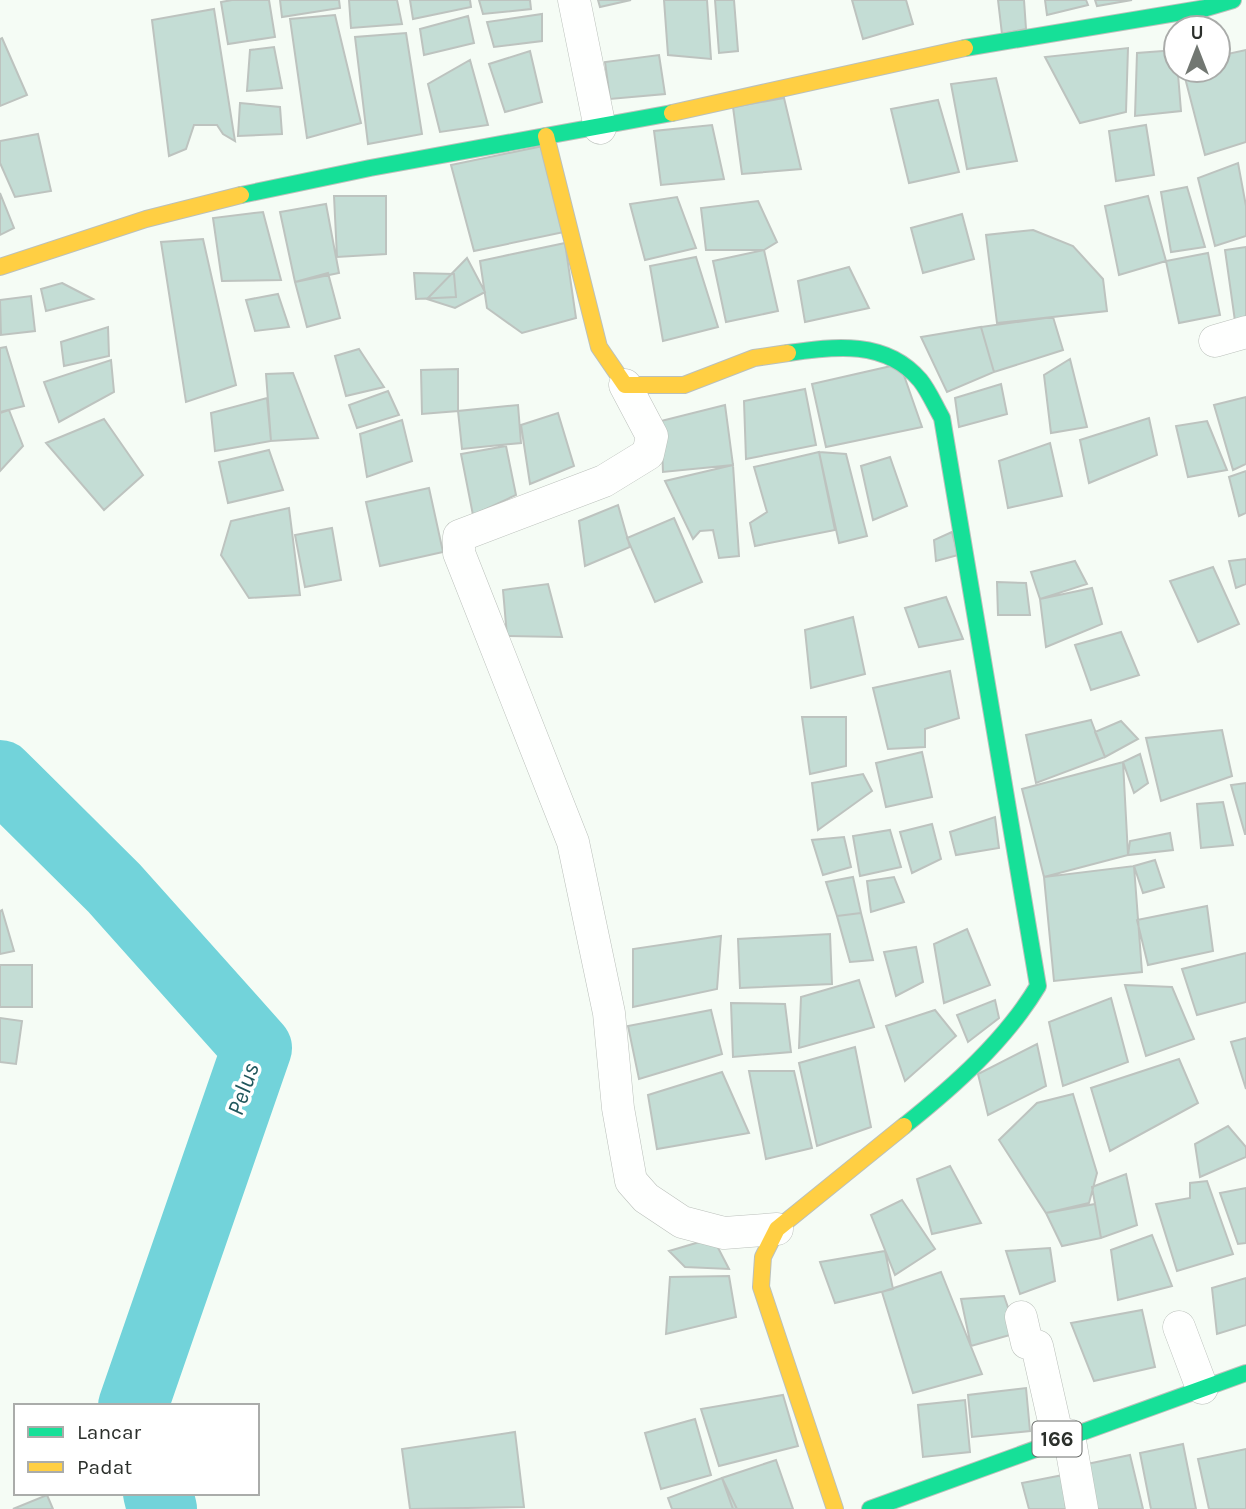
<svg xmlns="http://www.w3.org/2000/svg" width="1246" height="1509" font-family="Karla,sans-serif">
<rect width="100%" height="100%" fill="#f5fcf5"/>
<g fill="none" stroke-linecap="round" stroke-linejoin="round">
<path stroke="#72d3da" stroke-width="70" d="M0,775L114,888L257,1048L133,1406
M158,1493L162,1509"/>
</g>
<path fill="#c4ddd5" stroke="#bdc3bf" stroke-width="2" d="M232,0H269L275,37L228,44L221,2Z
M280,0H339L340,8L282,17Z
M349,0H397L402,24L351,28Z
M410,0H470L471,7L413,19Z
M479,0H530L531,9L483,14Z
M598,0H631L600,7Z
M664,0H707L711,59L668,55Z
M715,0H734L738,51L719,53Z
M852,0H906L913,24L863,39Z
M998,0H1024L1026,29L1002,34Z
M1045,0H1086L1088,5L1047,15Z
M1095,0H1132L1097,6Z
M214,9L235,141L223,134L217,125H194L186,149L169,156L152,20Z
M542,14V41L494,47L487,22Z
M335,15L361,123L307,138L290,19Z
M468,16L474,43L424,55L420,29Z
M406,33L422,134L368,144L355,37Z
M2,38L27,95L0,106V39Z
M274,47L282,88L247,91L250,50Z
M1128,48L1126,112L1080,123L1045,57Z
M1176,50L1181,111L1135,116L1137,53Z
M1246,50V142L1205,155L1183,70H1218V56Z
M530,51L542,102L505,112L489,64Z
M659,55L665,94L610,99L605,62Z
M470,60L488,125L440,132L428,84Z
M996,78L1017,161L967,169L951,84Z
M784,98L801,169L742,174L733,107Z
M938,100L959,172L909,183L891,109Z
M240,103L280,107L282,134L238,136Z
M712,125L724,179L661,185L654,131Z
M1146,125L1154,175L1116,181L1109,131Z
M38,134L51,191L15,197L0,163V141Z
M548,145L564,232L474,251L451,165Z
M1238,163L1246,206V236L1215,246L1198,178Z
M1187,187L1205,247L1171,252L1161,192Z
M0,193L14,228L0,235Z
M334,196H386V254L337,257Z
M1148,196L1166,261L1119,275L1105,206Z
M677,197L696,248L645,260L630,204Z
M758,201L777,242L764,250H706L701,208Z
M326,204L339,273L295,282L280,212Z
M263,212L281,280L222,281L213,218Z
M962,214L974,259L923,273L911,228Z
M1033,230L1073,246L1103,279L1107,311L997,323L986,235Z
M203,239L236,385L186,402L161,242Z
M565,243L576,318L522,333L487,308L480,261Z
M1246,247V316L1235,321L1225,250Z
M764,250L778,311L726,322L713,261Z
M1208,253L1220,315L1179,323L1166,261Z
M696,257L718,327L663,341L650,266Z
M467,258L485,292L455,308L427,299Z
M849,267L869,308L805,322L798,281Z
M328,273L340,318L307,327L295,282Z
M414,273L454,274L456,297L416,299Z
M62,283L93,299L46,311L41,289Z
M278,294L289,327L255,331L246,300Z
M31,296L35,331L1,335L0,300Z
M1053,317L1063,350L994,372L981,327Z
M108,327L109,356L64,366L61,342Z
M981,327L994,372L947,392L921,337Z
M6,347L24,406L0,412V348Z
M359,349L384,387L346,396L335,356Z
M1070,359L1087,427L1051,433L1044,375Z
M111,360L114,392L59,422L44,382Z
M900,364L922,427L826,447L812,384Z
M458,369V411L422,414L421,370Z
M293,373L318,438L271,441L266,374Z
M1001,384L1007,414L959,427L955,398Z
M805,389L816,445L746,459L744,401Z
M388,391L399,415L357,428L349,405Z
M1246,397V464L1233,470L1214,405Z
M267,398L271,441L215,451L211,413Z
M518,405L521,443L462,449L458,411Z
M725,405L733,465L663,472L661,421Z
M9,410L23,446L0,471V413Z
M558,413L574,466L530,484L521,425Z
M1149,418L1157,455L1089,483L1080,440Z
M104,419L143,475L104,510L46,443Z
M402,420L412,461L367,477L360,434Z
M1207,421L1227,470L1188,477L1176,426Z
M1050,443L1062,496L1008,508L999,461Z
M506,446L516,495L473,515L461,454Z
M269,450L283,490L228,503L219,462Z
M819,452L835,530L755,546L750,523L767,512L754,467Z
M819,452L846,454L867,536L839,543Z
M890,457L907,506L873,520L861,466Z
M733,465L739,556L719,558L713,530L700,531L693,539L665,481Z
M1246,471V513L1239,516L1229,477Z
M429,488L443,552L380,566L366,502Z
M618,505L630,547L585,566L579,521Z
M289,508L300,595L249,598L221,555L231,521Z
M674,518L702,582L655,602L627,538Z
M332,528L341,580L305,587L295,535Z
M952,532L958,555L936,561L934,540Z
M1246,559V584L1236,588L1229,561Z
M1075,561L1087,584L1040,599L1031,572Z
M1213,567L1239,624L1198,642L1170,581Z
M997,582L1026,583L1030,615H998Z
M548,584L562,637L507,636L503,590Z
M1092,588L1102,624L1046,647L1040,599Z
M946,597L963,639L919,647L905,608Z
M853,617L865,674L811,688L805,630Z
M1121,632L1139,675L1091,690L1075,645Z
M950,671L959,718L925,729V747L888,749L873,688Z
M802,717H846V766L810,774Z
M1091,720L1105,757L1036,783L1026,735Z
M1121,721L1138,739L1105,757L1095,732Z
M1222,730L1232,776L1161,801L1146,738Z
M922,752L932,797L886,807L876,763Z
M1140,754L1148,783L1134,793L1123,762Z
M1123,762L1128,855L1044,877L1022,789Z
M863,774L872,791L818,830L812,783Z
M1246,783V834H1245L1231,785Z
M1223,802L1233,845L1201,848L1197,804Z
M995,817L999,848L956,855L950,832Z
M932,824L941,859L912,873L900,832Z
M890,830L901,867L860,876L853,836Z
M1170,833L1173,850L1128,855L1130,841Z
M844,837L851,867L823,875L812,840Z
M1155,860L1164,887L1143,893L1134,866Z
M1134,866L1142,972L1054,981L1044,877Z
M853,877L861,913L837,916L826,882Z
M894,877L904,902L871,912L867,881Z
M1207,906L1213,951L1148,965L1137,920Z
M2,910L14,951L0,954V911Z
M861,913L873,960L850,962L837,916Z
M967,929L990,985L944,1003L934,944Z
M830,934L832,984L740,988L738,939Z
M721,936L717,989L633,1007V949Z
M916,947L923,982L896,996L884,952Z
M1246,953V1002L1197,1015L1182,969Z
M0,965H32V1007H0Z
M859,980L874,1027L799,1048L801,997Z
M1125,985L1172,987L1194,1039L1146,1056Z
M1111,998L1128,1062L1063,1086L1049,1022Z
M995,1000L999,1018L968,1042L957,1015Z
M731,1003L785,1004L791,1052L733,1057Z
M711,1010L722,1054L639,1079L628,1026Z
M935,1010L956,1036L905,1081L886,1026Z
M0,1018L22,1021L16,1064L0,1062Z
M1246,1038V1089L1231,1042Z
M1037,1044L1046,1086L988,1115L978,1074Z
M855,1047L871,1127L817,1146L799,1063Z
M1179,1059L1198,1103L1110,1151L1091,1088Z
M749,1071H794L812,1148L766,1159Z
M722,1072L749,1133L657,1149L648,1095Z
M1073,1094L1097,1173L1089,1203L1046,1213L999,1140L1037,1103Z
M1228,1126L1246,1147V1157L1200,1177L1195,1144Z
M950,1166L981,1223L932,1234L917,1179Z
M1126,1174L1137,1225L1101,1238L1092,1187Z
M1207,1181L1233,1254L1177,1271L1156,1204L1190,1198V1183Z
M1246,1188V1243L1238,1244L1220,1193Z
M902,1200L935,1249L895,1275L871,1215Z
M1095,1204L1101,1238L1062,1246L1046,1213Z
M1152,1235L1172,1286L1118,1300L1111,1250Z
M713,1238L729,1269L685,1267L669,1251Z
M1050,1248L1055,1281L1020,1294L1006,1251Z
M885,1251L893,1289L835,1303L820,1262Z
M941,1272L982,1374L913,1393L882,1292Z
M729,1276L736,1317L666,1334L670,1277Z
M1246,1278V1325L1217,1334L1212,1288Z
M1004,1296L1017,1333L971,1346L961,1299Z
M1142,1310L1155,1367L1094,1381L1071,1323Z
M1026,1388L1030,1431L972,1437L968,1395Z
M783,1395L798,1446L719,1466L701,1409Z
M965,1400L970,1452L923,1457L918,1405Z
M695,1419L711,1475L661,1489L645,1433Z
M515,1432L524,1507L410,1509L402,1449Z
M1183,1444L1196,1509H1151L1140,1453Z
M1246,1449V1509H1209L1198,1459Z
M1130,1455L1143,1509H1097L1087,1464Z
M776,1460L793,1509H733L722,1478Z
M1063,1475L1066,1509H1029L1022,1483Z
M722,1478L737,1509H672L668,1498Z
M47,1495L53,1509H13Z"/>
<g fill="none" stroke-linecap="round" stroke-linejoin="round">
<defs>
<path id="street" d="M574,0L600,128
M1215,341L1246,332
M625,385L652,436L648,454L604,481L459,536V553L573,842L609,1013L618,1108L631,1181L646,1198L682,1222L724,1233L777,1229
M1021,1317L1027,1343L1037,1346L1058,1439
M1179,1327L1202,1388
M1069,1435L1082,1509"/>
<path id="fast" d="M965,48L1206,8L1233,0
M241,195L370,168L672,113
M788,353C835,346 886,340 920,380C929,391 935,406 942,418L1038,986C1005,1041 954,1086 904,1126
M870,1509L1246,1373"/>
<path id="slow" d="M672,113L965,48
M546,136L599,347L625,385H684L754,358L788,353
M0,267L146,219L241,195
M835,1509L761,1287L763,1257L777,1229L904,1126"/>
</defs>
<use href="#street" stroke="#bbc0bb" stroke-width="33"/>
<use href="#fast" stroke="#bbc0bb" stroke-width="18"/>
<use href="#slow" stroke="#bbc0bb" stroke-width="18"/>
<use href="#street" stroke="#fefffe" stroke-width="32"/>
<use href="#fast" stroke="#16e098" stroke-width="16"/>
<use href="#slow" stroke="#ffcf43" stroke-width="16"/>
</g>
<g text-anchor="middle" stroke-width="7" stroke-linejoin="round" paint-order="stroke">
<rect fill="#fff" stroke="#6b6d6b" stroke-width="2" x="1032.5" y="1421.5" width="49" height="35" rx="5"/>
<g font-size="21" font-weight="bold" fill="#2b2f2b">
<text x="1057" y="1446">166</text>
</g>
<g font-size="24" font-style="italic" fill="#20575c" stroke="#fff">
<text transform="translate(243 1089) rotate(-71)" y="8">Pelus</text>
</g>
</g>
<rect x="14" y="1404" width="245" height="91" fill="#ffffff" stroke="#aaacaa" stroke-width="2"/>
<rect x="28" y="1427" width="35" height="10" fill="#16e098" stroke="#aaacaa" stroke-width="2"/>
<text x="77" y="1439" font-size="21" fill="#2b2f2b">Lancar</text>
<rect x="28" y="1462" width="35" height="10" fill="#ffcf43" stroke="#aaacaa" stroke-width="2"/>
<text x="77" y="1474" font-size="21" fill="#2b2f2b">Padat</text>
<g transform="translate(1197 49)"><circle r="33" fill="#ffffff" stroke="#aaacaa" stroke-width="2"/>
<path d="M0-5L12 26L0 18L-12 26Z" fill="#727772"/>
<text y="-10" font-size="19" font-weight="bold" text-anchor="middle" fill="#2b2f2b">U</text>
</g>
</svg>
